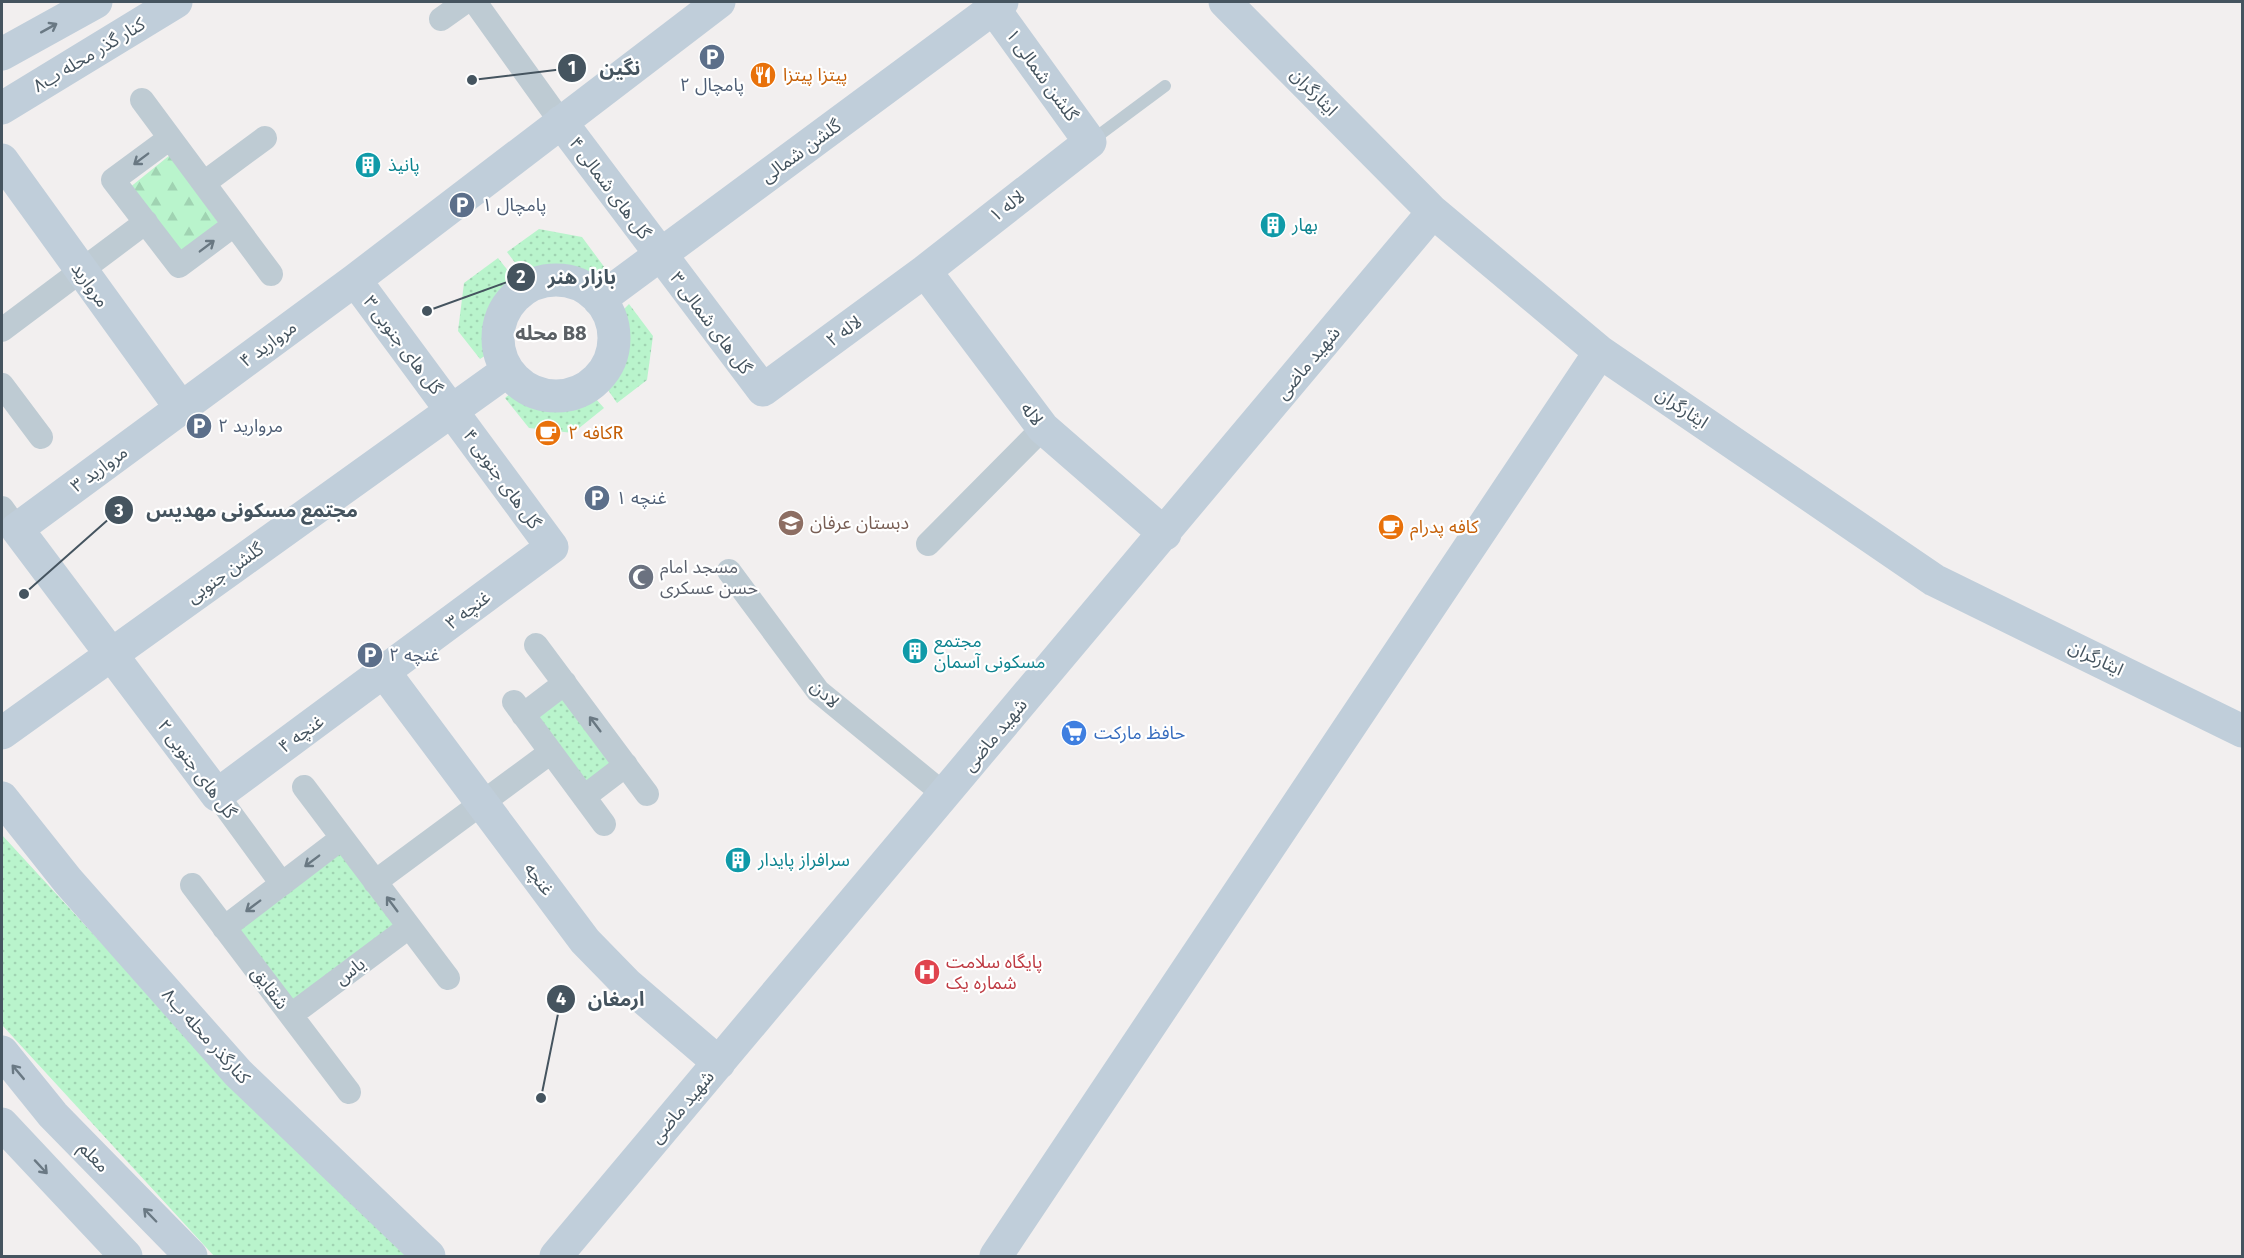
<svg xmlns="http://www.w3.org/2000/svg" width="2244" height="1258" font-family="'Fira Sans','Noto Sans Arabic',sans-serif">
<defs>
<pattern id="grass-dots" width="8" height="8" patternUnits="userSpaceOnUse" patternTransform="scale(1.5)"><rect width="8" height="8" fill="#b9f4cc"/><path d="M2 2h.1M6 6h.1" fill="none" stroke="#a0d3b2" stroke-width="1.8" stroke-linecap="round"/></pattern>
<pattern id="forest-firs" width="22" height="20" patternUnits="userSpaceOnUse" patternTransform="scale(1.5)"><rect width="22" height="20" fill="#b9f4cc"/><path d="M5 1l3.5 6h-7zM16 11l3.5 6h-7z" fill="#a0d3b2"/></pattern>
</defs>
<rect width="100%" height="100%" fill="#f2efef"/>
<path fill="url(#grass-dots)" d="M539,229L582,237L605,268L582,283C564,264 547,264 525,276L507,252Z
M498,258L517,282C488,302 487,317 494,350L480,359L458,331L464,283Z
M629,304L653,336L647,380L617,403L601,380C619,362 620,341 616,317Z
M517,388C541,401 563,401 587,389L604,408L573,433L529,428L505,398Z
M565,690L621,764L585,791L530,717Z
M2,835L234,1087L407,1256H214L2,1025Z
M342,851L399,927L292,1006L236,930Z"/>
<path fill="url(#forest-firs)" d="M170,155L220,225L180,255L129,188Z"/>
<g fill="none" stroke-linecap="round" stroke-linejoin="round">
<path stroke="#becbd3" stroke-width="12" d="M1091,141L1165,86"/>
<path stroke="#becbd3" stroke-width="24" d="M475,2L561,122
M441,19L465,2
M142,100L271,274
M170,138L113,180L179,266L234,225
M204,183L265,138
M2,330L146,222
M2,385L41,437
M2,508L17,529
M928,544L1043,428
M729,571L818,691L945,795
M536,645L647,794
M514,702L604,824
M523,715L565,683
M304,787L448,978
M217,795L282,884
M584,797L626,765
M375,882L551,752
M192,885L349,1092
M224,928L342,838
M291,1015L409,927"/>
<path stroke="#c0ceda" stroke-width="33" d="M1225,2L1433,212L1600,352L1934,580L2242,731
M2,54L96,2
M2,108L176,2
M561,122L763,390L925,271L1090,142L989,2
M2,160L181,408
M925,271L1043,428L1165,534
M498 338a58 58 0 1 1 116 0a58 58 0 1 1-116 0Z
M355,280L552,547L217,795L17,529L355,280L719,2
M599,300L1002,2
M384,672L585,941L627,984L719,1063
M2,733L507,371
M2,798L68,881L238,1073L429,1256
M2,1052L53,1115L191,1256
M2,1124L126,1256
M556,1256L1433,212
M996,1256L1600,352"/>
</g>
<defs><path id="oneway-shaft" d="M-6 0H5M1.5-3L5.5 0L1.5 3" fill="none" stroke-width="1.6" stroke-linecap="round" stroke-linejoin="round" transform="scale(1.5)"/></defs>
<g stroke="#6a7984">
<use href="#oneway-shaft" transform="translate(49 28) rotate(-29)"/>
<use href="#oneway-shaft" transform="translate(18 1072) rotate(-130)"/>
<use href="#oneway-shaft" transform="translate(41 1167) rotate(47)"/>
<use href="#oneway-shaft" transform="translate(150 1215) rotate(-134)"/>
</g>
<g stroke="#697882">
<use href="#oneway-shaft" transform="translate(141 159) rotate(143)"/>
<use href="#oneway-shaft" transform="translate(207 246) rotate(-37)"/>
<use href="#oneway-shaft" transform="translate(595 724) rotate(-127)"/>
<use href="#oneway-shaft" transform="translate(312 861) rotate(143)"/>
<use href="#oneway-shaft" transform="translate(392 904) rotate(-127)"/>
<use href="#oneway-shaft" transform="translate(253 906) rotate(143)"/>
</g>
<defs>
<symbol id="parking-disc" viewBox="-11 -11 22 22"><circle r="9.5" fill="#5c6f8a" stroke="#fff"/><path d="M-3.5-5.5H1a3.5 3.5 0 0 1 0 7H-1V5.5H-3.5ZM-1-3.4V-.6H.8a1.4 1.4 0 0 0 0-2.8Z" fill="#fff"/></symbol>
<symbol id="restaurant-disc" viewBox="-11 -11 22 22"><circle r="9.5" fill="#e8710a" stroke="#fff"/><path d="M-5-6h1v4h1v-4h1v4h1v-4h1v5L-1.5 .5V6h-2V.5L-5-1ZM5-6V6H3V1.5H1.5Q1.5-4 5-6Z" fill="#fff"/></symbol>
<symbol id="building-disc" viewBox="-11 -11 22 22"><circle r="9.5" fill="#0f9aa8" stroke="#fff"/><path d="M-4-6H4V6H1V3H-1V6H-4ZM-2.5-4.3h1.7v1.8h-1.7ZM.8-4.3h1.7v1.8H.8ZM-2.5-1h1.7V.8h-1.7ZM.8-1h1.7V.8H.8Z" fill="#fff"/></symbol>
<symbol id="cafe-disc" viewBox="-11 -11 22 22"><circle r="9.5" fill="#e8710a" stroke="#fff"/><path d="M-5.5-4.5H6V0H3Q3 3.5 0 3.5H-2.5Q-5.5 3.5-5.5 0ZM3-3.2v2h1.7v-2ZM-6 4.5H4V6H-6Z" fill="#fff"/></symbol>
<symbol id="school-disc" viewBox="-11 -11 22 22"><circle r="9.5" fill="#8d6e63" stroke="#fff"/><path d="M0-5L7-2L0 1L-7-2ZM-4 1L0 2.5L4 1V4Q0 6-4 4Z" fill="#fff"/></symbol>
<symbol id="mosque-disc" viewBox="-11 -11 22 22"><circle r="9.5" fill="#6b7280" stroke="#fff"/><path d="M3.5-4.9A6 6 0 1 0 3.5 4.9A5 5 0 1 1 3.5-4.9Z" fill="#fff"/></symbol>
<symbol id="supermarket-disc" viewBox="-11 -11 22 22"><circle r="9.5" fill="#3f7fe0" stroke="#fff"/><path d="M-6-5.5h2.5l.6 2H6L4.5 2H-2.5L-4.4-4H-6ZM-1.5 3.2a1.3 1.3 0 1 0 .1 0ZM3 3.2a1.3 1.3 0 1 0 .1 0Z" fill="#fff"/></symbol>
<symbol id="hospital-disc" viewBox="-11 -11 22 22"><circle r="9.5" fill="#e0444e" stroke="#fff"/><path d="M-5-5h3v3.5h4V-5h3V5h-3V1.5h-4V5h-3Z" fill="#fff"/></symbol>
</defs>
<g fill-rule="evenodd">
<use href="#parking-disc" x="697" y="42" width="30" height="30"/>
<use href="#restaurant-disc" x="748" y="60" width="30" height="30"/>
<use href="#building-disc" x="353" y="150" width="30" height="30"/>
<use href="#parking-disc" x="447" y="190" width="30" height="30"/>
<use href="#building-disc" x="1258" y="210" width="30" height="30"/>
<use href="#parking-disc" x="184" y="411" width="30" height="30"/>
<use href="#cafe-disc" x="533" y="418" width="30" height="30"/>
<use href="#parking-disc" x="582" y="483" width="30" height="30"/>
<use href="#school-disc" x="776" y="508" width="30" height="30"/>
<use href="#cafe-disc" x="1376" y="512" width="30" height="30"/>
<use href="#mosque-disc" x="626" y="562" width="30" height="30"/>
<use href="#building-disc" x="900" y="636" width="30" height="30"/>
<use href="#parking-disc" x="355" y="640" width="30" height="30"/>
<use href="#supermarket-disc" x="1059" y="718" width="30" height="30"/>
<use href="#building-disc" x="723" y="845" width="30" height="30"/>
<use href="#hospital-disc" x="912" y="957" width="30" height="30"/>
</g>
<g text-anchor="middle" stroke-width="4.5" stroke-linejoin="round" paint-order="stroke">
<g font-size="18" fill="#45545f" stroke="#fff">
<text transform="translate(89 55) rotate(-31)" y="6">کنار گذر محله ب۸</text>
<text transform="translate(1042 75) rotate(54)" y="6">گلشن شمالی ۱</text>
<text transform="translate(1314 92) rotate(46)" y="6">ایثارگران</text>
<text transform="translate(801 151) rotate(-36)" y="6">گلشن شمالی</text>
<text transform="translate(610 188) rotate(53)" y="6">گل های شمالی ۴</text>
<text transform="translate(1007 206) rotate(-38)" y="6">لاله ۱</text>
<text transform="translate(90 285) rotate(54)" y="6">مروارید</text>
<text transform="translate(711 323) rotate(53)" y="6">گل های شمالی ۳</text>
<text transform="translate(844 331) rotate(-36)" y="6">لاله ۲</text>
<text transform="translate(268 344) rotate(-36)" y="6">مروارید ۴</text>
<text transform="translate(403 345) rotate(53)" y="6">گل های جنوبی ۳</text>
<text transform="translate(1308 363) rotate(-50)" y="6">شهید ماضی</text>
<text transform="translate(1682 408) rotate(34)" y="6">ایثارگران</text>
<text transform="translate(1032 414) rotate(52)" y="6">لاله</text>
<text transform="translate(99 469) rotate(-36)" y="6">مروارید ۳</text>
<text transform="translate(502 479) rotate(54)" y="6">گل های جنوبی ۴</text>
<text transform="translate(225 573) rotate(-36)" y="6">گلشن جنوبی</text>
<text transform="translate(468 610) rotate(-37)" y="6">غنچه ۳</text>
<text transform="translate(2096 658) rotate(26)" y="6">ایثارگران</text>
<text transform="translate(825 694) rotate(44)" y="6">لادن</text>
<text transform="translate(301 734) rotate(-36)" y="6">غنچه ۴</text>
<text transform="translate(995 735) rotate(-50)" y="6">شهید ماضی</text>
<text transform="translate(197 769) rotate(53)" y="6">گل های جنوبی ۲</text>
<text transform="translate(539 879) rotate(53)" y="6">غنچه</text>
<text transform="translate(350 971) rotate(-37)" y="6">یاس</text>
<text transform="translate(270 988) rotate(53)" y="6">شقایق</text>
<text transform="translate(206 1036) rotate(48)" y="6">کنارگذر محله ب۸</text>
<text transform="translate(682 1107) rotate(-50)" y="6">شهید ماضی</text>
<text transform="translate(94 1157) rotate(46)" y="6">معلم</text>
</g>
<g font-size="18" fill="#c56008" stroke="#fff" text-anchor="start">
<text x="783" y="81">پیتزا پیتزا</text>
<text x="568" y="439">کافه ۲R</text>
<text x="1410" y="533">کافه پدرام</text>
</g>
<g font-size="18" fill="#4e5e75" stroke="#fff" text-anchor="start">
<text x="712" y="91" text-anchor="middle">پامچال ۲</text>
<text x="482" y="211">پامچال ۱</text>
<text x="218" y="432">مروارید ۲</text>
<text x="616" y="504">غنچه ۱</text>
<text x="389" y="661">غنچه ۲</text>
</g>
<g font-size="18" fill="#0d838f" stroke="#fff" text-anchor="start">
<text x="388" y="171">پانیذ</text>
<text x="1292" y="231">بهار</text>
<text x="934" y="647">مجتمع<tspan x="934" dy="21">مسکونی آسمان</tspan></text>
<text x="758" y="866">سرافراز پایدار</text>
</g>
<g font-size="18" fill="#785e54" stroke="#fff" text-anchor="start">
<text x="810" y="529">دبستان عرفان</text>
</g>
<g font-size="18" fill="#5b616d" stroke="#fff" text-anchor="start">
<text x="660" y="573">مسجد امام<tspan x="660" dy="21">حسن عسکری</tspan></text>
</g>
<g font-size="18" fill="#366cbe" stroke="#fff" text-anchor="start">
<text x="1094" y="739">حافظ مارکت</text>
</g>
<g font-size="18" fill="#be3a42" stroke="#fff" text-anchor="start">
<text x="946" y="968">پایگاه سلامت<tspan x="946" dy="21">شماره یک</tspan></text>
</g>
<g font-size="20" font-weight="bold" fill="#5b6065" stroke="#fff">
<text x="551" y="340">محله B8</text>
</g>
</g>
<path fill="none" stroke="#45545f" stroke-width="2" d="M472 80L572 68M427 311L521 277M24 594L119 510M541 1098L561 999"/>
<g fill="#45545f" stroke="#fff" stroke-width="2">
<circle cx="472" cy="80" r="6"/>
<circle cx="427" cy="311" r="6"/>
<circle cx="24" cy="594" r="6"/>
<circle cx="541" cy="1098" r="6"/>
<circle cx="572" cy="68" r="15"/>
<circle cx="521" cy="277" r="15"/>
<circle cx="119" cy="510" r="15"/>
<circle cx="561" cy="999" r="15"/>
</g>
<g font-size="18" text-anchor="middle" font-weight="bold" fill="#fff">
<text x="572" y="74">1</text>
<text x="521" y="283">2</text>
<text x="119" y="517">3</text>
<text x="561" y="1005">4</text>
</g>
<g font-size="20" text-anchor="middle" font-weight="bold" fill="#45545f" stroke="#fff" stroke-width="4.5" stroke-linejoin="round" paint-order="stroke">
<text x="620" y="75">نگین</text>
<text x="582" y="284">بازار هنر</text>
<text x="252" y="517">مجتمع مسکونی مهدیس</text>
<text x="616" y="1006">ارمغان</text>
</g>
<rect width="2244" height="1258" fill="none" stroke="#45545f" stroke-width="6"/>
</svg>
